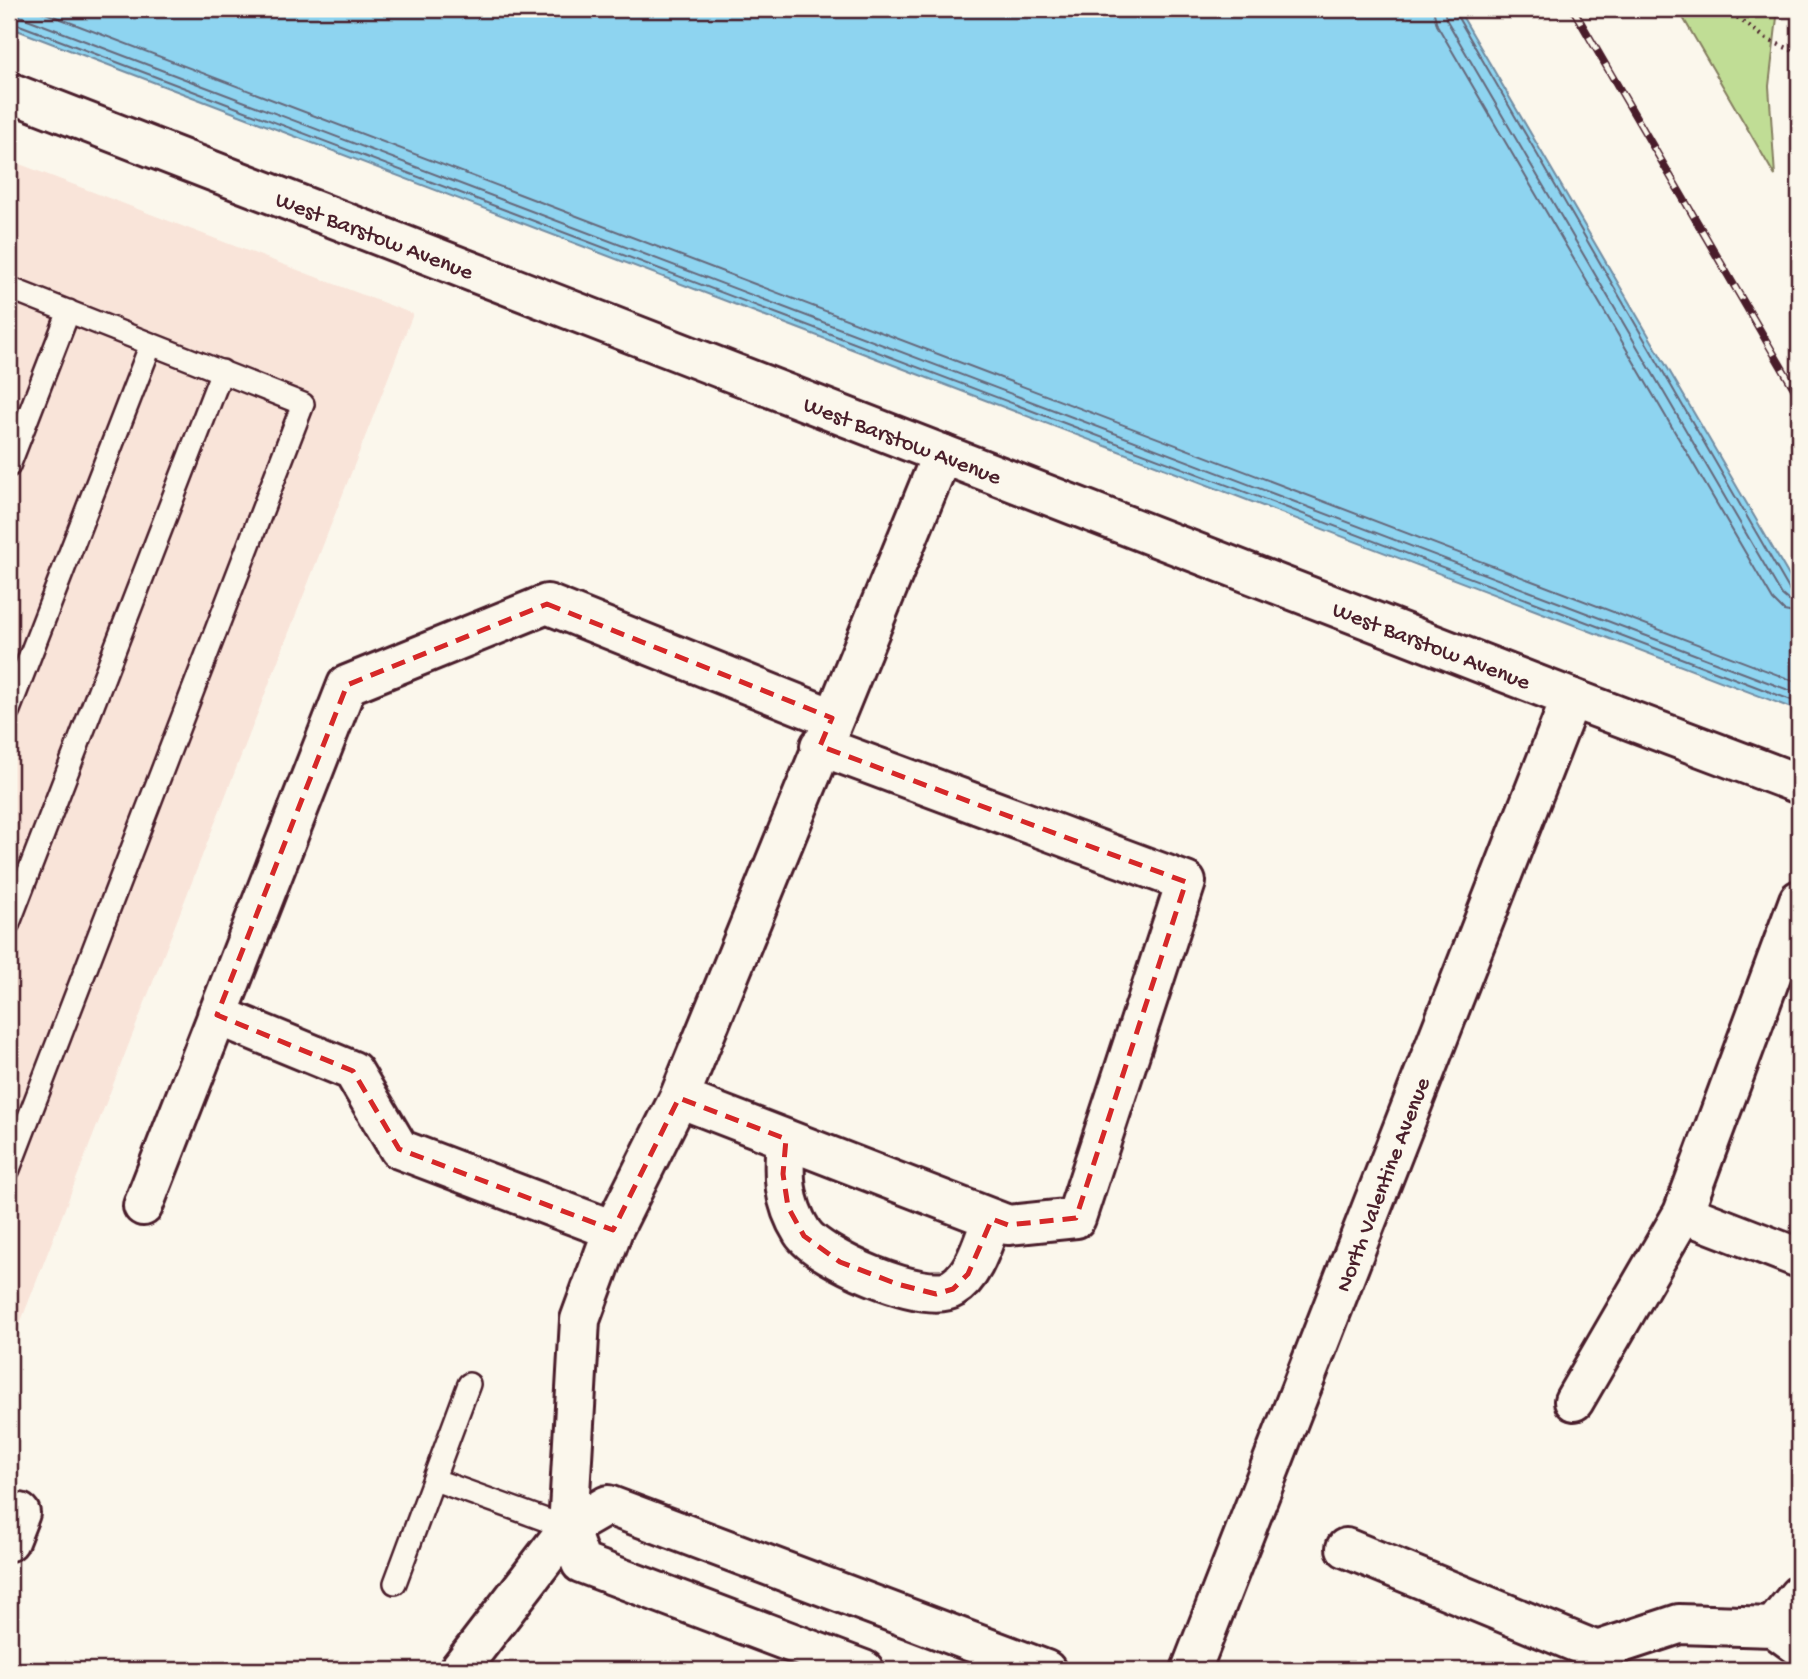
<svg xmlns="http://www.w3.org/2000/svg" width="1808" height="1679" font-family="'Gochi Hand',sans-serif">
<rect width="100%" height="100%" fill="#fbf7ec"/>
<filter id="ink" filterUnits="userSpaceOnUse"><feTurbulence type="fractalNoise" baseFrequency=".0143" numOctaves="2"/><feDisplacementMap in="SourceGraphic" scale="14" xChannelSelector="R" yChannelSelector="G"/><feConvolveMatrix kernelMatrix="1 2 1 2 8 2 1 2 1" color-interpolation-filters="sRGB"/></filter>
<g filter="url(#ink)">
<path fill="#f9e4d9" d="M9,160L413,314L9,1352Z"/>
<path fill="#c0dd95" stroke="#857e60" stroke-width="2" d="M1678,9H1778L1769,86L1775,176Z"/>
<path fill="#8ed4f0" stroke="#738ca1" stroke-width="2" d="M9,9H1458L1799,593V711L9,27Z"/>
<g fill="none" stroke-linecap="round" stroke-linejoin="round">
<path stroke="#65677a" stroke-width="2" d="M35,9L1799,683
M1433,9L1437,25L1773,600L1784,611L1799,614
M1444,9L1446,19L1782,595L1789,601L1799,604
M1453,9L1790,591L1799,595
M9,12L1799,694
M9,21L1799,703"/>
<defs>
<path id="lane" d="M9,288L303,404L9,1169
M9,466L69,311
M9,710L151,344
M9,923L222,371
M435,1480L568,1528
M395,1583L469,1384"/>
<path id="street" d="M1571,698L1799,784
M1799,900L1683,1213L1799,1258
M217,1015L353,1071L399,1149L613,1230
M679,1098L1008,1225L1076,1218L1186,882L820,746
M786,1139C783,1174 783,1202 802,1232C818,1258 926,1305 953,1288C975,1275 983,1241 992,1219
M143,1206L347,685L547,604L832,718
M1574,1401L1683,1213
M9,1541L20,1513
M1346,1548L1597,1651
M1773,1627L1799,1595
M459,1670L568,1528L580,1320L613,1230L679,1098L942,454
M864,1670L581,1563L568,1528L608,1505L1046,1670
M1590,1670L1597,1651L1679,1624L1773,1627L1799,1646"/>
<path id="secondary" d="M9,92L1571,698L1191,1670"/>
</defs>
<use href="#lane" stroke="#4a1f2b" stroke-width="26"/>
<use href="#street" stroke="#4a1f2b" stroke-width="44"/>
<use href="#secondary" stroke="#4a1f2b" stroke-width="44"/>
<path stroke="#4a1f2b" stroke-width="4.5" stroke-dasharray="2 5" stroke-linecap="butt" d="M1726,9L1768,40L1799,53"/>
<use href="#lane" stroke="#fbf7ec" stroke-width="21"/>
<use href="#street" stroke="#fbf7ec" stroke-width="38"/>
<use href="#secondary" stroke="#fbf7ec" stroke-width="38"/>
<defs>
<path id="rail" d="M1573,9L1799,397"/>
</defs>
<use href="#rail" stroke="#4a1f2b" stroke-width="8"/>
<use href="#rail" stroke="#fbf7ec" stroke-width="5" stroke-dasharray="16" stroke-linecap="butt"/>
</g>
</g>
<path fill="none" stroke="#d62828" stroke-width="5" stroke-dasharray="14 9" stroke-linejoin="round" d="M547,604L832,718L820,746L1186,882L1076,1218L1008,1225L992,1219L968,1274L953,1289L936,1294L897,1284L840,1262L804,1236L788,1207L783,1174L786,1139L679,1098L613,1230L399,1149L353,1071L217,1015L347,685Z"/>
<g text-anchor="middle" stroke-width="6" stroke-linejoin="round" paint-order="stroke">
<g font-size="23" fill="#4a1f2b" stroke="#fbf7ec">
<text transform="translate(375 234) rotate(21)" y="8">West Barstow Avenue</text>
<text transform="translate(903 439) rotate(21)" y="8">West Barstow Avenue</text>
<text transform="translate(1432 644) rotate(21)" y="8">West Barstow Avenue</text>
<text transform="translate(1381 1184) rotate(-69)" y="8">North Valentine Avenue</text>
</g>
</g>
<rect width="1808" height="1679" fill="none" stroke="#fbf7ec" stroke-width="35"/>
<rect x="18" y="18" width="1773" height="1644" fill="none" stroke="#4a1f2b" stroke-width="2.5" filter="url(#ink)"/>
</svg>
